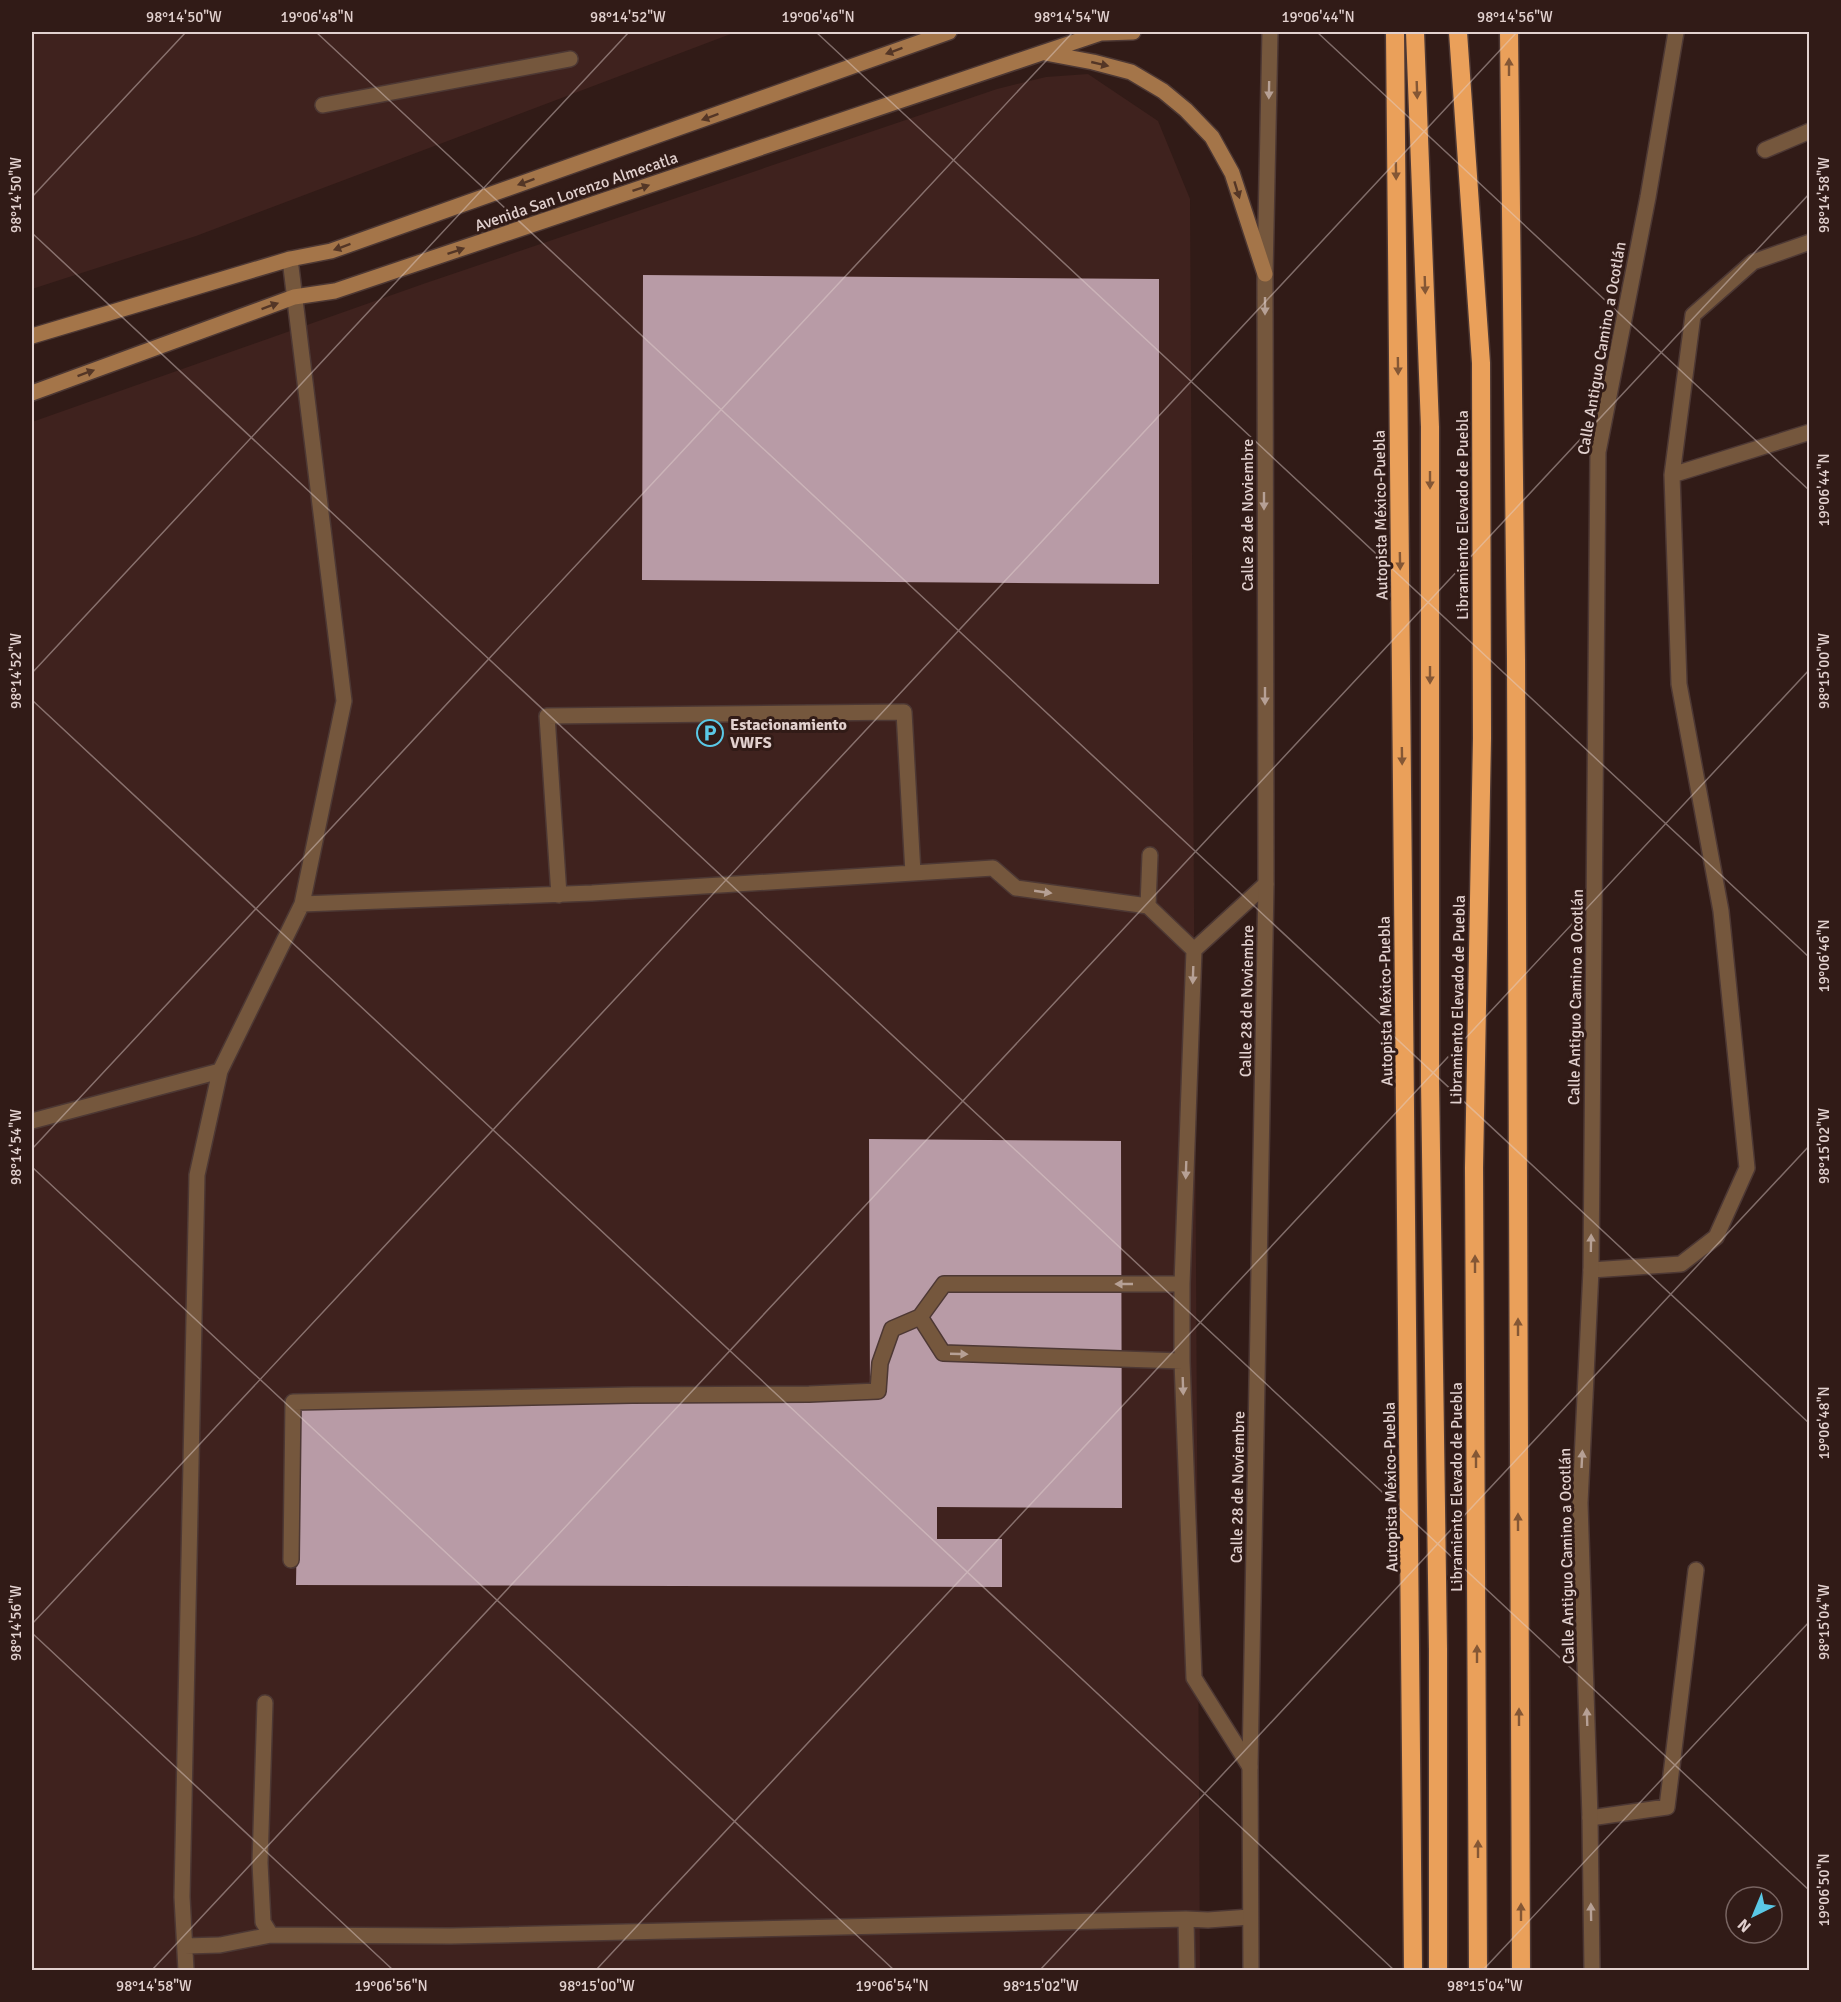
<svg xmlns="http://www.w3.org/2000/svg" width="1841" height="2002" font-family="Signika,sans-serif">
<rect width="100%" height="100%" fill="#311b17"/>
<path fill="#3f221e" d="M32,32H736L196,236L32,289Z
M1088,74L1158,121L1190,199L1200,1970H32V422L423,284L997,89L1046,77Z"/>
<path fill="#b89ba6" d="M643,275L1159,279V584L642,580Z
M869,1139L1121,1141L1122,1508L937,1507V1539H1002V1587L296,1585L299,1407L870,1396Z"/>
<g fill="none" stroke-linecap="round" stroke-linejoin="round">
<defs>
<path id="service" d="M323,105L570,59
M1765,150L1810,131
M1672,475L1810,432
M559,895L547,716L904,712L913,873
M302,904L592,893L993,868L1016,888L1148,906L1194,950L1182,1284V1361L1194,1678L1250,1767
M1148,906L1150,855
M1194,950L1266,884
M32,1121L220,1071
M1591,1270L1681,1264L1716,1237L1747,1168L1721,911L1679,684L1672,475L1693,315L1753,262L1810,242
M920,1317L943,1353L1182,1361
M291,1560L293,1402L632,1395L809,1394L878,1391L880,1363L892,1329L920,1317L944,1284H1182
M265,1703L260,1863L263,1922L271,1935L451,1936L1186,1919
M1590,1818L1667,1807L1696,1570
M185,1946L220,1945L271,1935
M186,1970L182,1897L197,1175L220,1071L302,904L344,701L290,259
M1187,1970L1186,1919L1208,1920L1250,1917"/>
<path id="tertiary" d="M1251,1970L1250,1767L1266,884L1265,274L1270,32
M1592,1970L1590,1818L1580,1503L1591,1270L1598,452L1648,197L1676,32"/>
<path id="secondary" d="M1045,53L1093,62L1131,72L1163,91L1186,110L1212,137L1232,173L1265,274
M32,336L290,259L331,251L949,32
M32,393L294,297L335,291L1101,33L1133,32"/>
<path id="motorway" d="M1395,32L1413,1970
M1415,32L1430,427V1081L1438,1649V1970
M1458,32L1481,363L1482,738L1474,1168L1478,1970
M1509,32L1516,659L1521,1970"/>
</defs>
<use href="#service" stroke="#4d3834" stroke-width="18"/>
<use href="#tertiary" stroke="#4d3834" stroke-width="18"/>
<use href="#secondary" stroke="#4d3834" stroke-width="18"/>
<use href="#motorway" stroke="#4d3834" stroke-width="21"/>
<use href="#service" stroke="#75573d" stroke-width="15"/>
<use href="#tertiary" stroke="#75573d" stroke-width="15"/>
<use href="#secondary" stroke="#a47549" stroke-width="15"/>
<use href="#motorway" stroke="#eaa05a" stroke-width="18"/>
</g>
<defs><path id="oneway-solid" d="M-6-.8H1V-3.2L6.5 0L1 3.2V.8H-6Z" transform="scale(1.5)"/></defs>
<g fill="#543626">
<use href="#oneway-solid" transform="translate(894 51) rotate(160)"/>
<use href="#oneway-solid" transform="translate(1100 64) rotate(13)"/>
<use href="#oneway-solid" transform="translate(710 117) rotate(160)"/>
<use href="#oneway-solid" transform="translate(526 182) rotate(160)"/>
<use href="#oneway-solid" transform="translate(641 188) rotate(-19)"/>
<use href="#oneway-solid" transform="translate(1237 190) rotate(73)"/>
<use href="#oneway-solid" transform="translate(342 247) rotate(160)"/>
<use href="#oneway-solid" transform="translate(456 251) rotate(-19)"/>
<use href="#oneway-solid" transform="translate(270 306) rotate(-20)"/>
<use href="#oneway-solid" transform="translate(86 373) rotate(-20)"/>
</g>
<g fill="#845735">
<use href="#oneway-solid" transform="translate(1509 67) rotate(-90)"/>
<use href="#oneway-solid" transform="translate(1417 90) rotate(88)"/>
<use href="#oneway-solid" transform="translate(1396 171) rotate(89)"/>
<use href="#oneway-solid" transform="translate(1425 285) rotate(88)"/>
<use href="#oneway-solid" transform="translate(1398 366) rotate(89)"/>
<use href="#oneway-solid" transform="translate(1430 480) rotate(90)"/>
<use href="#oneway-solid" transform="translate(1400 561) rotate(89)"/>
<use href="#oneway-solid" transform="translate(1430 675) rotate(90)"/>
<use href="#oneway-solid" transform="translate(1402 756) rotate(89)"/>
<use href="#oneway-solid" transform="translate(1475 1264) rotate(-90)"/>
<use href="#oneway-solid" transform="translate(1518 1327) rotate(-90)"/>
<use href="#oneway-solid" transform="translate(1476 1459) rotate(-90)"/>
<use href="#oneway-solid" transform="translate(1518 1522) rotate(-90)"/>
<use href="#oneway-solid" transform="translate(1477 1654) rotate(-90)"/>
<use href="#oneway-solid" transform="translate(1519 1717) rotate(-90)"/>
<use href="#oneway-solid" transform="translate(1478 1849) rotate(-90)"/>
<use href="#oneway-solid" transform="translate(1521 1912) rotate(-90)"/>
</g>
<g fill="#b6a095">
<use href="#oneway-solid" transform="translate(1269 90) rotate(91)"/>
<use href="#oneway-solid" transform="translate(1265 306) rotate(90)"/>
<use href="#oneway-solid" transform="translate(1264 501) rotate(90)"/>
<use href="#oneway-solid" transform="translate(1265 696) rotate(90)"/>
<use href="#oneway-solid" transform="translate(1043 892) rotate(8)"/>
<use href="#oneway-solid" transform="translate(1193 975) rotate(92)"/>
<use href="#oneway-solid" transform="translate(1186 1170) rotate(92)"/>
<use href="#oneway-solid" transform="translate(1591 1243) rotate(-89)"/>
<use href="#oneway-solid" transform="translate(1124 1284) rotate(180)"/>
<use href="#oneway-solid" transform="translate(959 1354) rotate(2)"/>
<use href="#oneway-solid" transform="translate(1183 1386) rotate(88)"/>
<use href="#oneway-solid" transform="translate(1582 1459) rotate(-87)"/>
<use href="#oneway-solid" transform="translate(1587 1717) rotate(-92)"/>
<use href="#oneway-solid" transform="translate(1591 1912) rotate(-91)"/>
</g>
<path fill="none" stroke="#e2d1cf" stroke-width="1.5" stroke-opacity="0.45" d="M316,32L1810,1424M816,32L1810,958M1317,32L1810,491M32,197L186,32M32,233L1810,1891M32,673L629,32M32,700L1394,1970M32,1149L1073,32M32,1167L894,1970M32,1624L1517,32M32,1633L393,1970M152,1970L1810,193M596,1970L1810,669M1040,1970L1810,1145M1483,1970L1810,1621"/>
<defs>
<symbol id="parking-ring" viewBox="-11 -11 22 22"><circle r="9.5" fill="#311b17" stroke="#5ac8e6" stroke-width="1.5"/><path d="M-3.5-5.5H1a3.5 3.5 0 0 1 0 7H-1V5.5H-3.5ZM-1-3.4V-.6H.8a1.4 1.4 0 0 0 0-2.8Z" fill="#5ac8e6"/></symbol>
</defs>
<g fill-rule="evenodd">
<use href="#parking-ring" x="695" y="718" width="30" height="30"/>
</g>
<g text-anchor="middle" stroke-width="6" stroke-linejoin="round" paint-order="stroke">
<g font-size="16" fill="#e2d1cf" stroke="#311b17">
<text transform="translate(576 191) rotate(-19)" y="6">Avenida San Lorenzo Almecatla</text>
<text transform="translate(1601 348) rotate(-80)" y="6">Calle Antiguo Camino a Ocotlán</text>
<text transform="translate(1247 515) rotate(-90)" y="6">Calle 28 de Noviembre</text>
<text transform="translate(1380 515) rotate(-91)" y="6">Autopista México-Puebla</text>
<text transform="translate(1462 515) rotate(-90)" y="6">Libramiento Elevado de Puebla</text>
<text transform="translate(1575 997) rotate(-89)" y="6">Calle Antiguo Camino a Ocotlán</text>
<text transform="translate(1457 1000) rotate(-89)" y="6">Libramiento Elevado de Puebla</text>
<text transform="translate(1246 1001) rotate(-89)" y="6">Calle 28 de Noviembre</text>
<text transform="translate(1385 1001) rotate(-91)" y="6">Autopista México-Puebla</text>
<text transform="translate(1237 1487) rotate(-89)" y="6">Calle 28 de Noviembre</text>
<text transform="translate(1390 1487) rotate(-91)" y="6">Autopista México-Puebla</text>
<text transform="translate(1456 1487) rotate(-90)" y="6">Libramiento Elevado de Puebla</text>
<text transform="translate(1566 1556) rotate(-91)" y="6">Calle Antiguo Camino a Ocotlán</text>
</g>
<g font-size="16" font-weight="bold" fill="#e2d1cf" stroke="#311b17" text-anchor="start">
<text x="730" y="730">Estacionamiento<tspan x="730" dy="18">VWFS</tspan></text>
</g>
</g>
<rect width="1841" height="2002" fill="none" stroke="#311b17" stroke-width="66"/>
<g transform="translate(1754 1915) rotate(223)"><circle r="28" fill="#311b17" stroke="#786461" stroke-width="1.5"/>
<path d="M0-4.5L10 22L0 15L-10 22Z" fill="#5ac8e6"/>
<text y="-9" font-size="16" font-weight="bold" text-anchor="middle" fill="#e2d1cf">N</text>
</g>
<rect x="33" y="33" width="1775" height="1936" fill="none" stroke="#e2d1cf" stroke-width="2"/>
<g font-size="15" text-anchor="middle" fill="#e2d1cf">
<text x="184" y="22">98°14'50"W</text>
<text x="317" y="22">19°06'48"N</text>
<text x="628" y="22">98°14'52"W</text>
<text x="818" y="22">19°06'46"N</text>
<text x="1072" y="22">98°14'54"W</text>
<text x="1318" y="22">19°06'44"N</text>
<text x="1515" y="22">98°14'56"W</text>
<text transform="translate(1824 195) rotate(-90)" y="5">98°14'58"W</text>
<text transform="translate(16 195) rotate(-90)" y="5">98°14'50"W</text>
<text transform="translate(1824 490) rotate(-90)" y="5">19°06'44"N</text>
<text transform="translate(1824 671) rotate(-90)" y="5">98°15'00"W</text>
<text transform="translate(16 671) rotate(-90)" y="5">98°14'52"W</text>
<text transform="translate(1824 956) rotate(-90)" y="5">19°06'46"N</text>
<text transform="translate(1824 1146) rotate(-90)" y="5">98°15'02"W</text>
<text transform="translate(16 1147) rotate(-90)" y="5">98°14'54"W</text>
<text transform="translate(1824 1423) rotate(-90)" y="5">19°06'48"N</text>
<text transform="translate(1824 1622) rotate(-90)" y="5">98°15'04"W</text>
<text transform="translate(16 1623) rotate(-90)" y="5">98°14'56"W</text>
<text transform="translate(1824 1890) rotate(-90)" y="5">19°06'50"N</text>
<text x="154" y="1991">98°14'58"W</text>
<text x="391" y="1991">19°06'56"N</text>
<text x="597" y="1991">98°15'00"W</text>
<text x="892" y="1991">19°06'54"N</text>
<text x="1041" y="1991">98°15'02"W</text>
<text x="1485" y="1991">98°15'04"W</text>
</g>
</svg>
